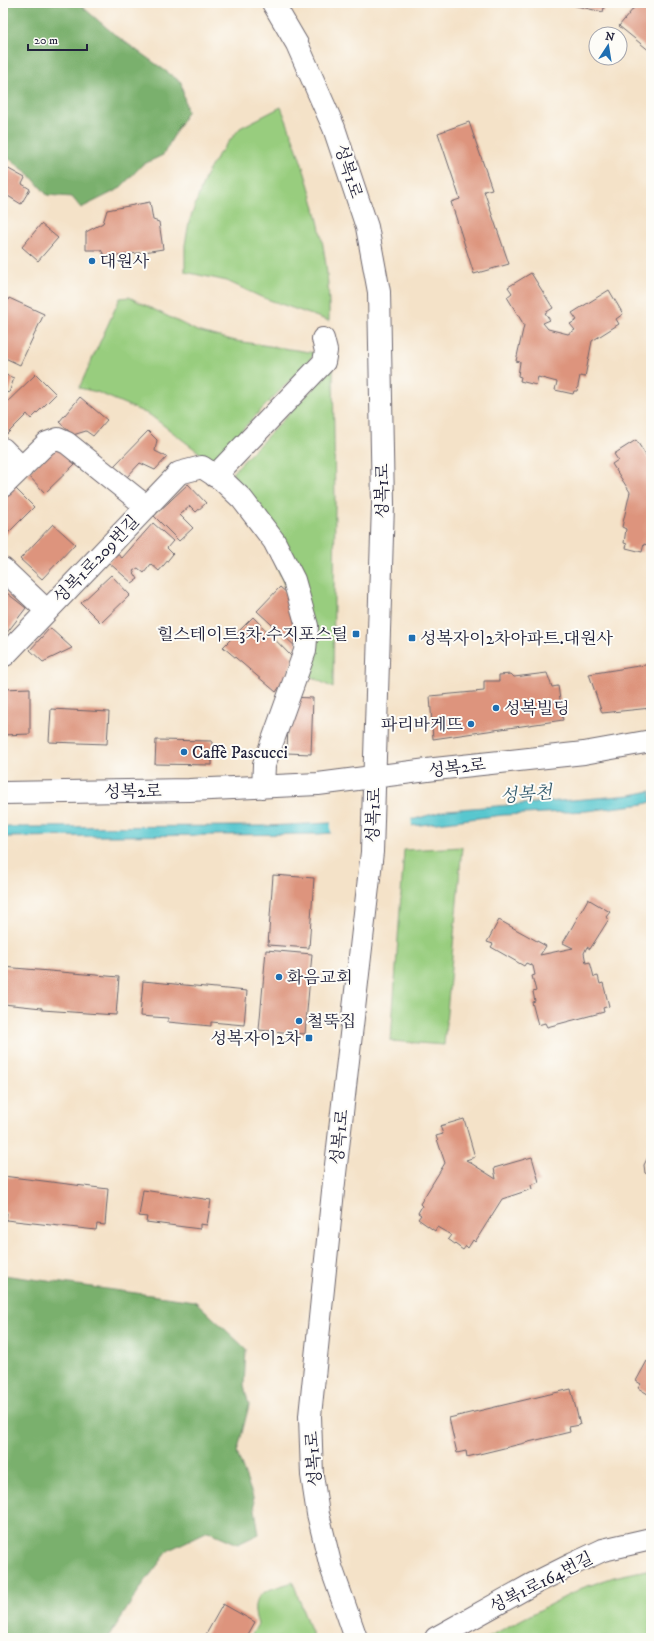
<svg xmlns="http://www.w3.org/2000/svg" width="654" height="1641" font-family="'IM FELL DW Pica','Noto Serif KR',serif">
<rect width="100%" height="100%" fill="#fdfcf7"/>
<filter id="ink" filterUnits="userSpaceOnUse"><feTurbulence type="fractalNoise" baseFrequency=".025" numOctaves="2"/><feDisplacementMap in="SourceGraphic" scale="8" xChannelSelector="R" yChannelSelector="G"/><feConvolveMatrix kernelMatrix="1 2 1 2 8 2 1 2 1" color-interpolation-filters="sRGB"/></filter>
<filter id="wash" filterUnits="userSpaceOnUse"><feTurbulence type="fractalNoise" baseFrequency=".012" numOctaves="4" result="noise"/><feDisplacementMap in="SourceGraphic" scale="16" xChannelSelector="R" yChannelSelector="G"/><feGaussianBlur stdDeviation="0.9" result="paint"/><feColorMatrix in="noise" values="0 0 0 0 0 0 0 0 0 0 0 0 0 0 0 0 0 1.4 0 .05"/><feComposite in="paint" operator="in"/></filter>
<g filter="url(#wash)">
<rect width="100%" height="100%" fill="#f4e2c8"/>
<path fill="#98cd7e" stroke="#5d785c" d="M281,107C308,175 331,247 329,321L261,297L227,281L185,272V245L189,222L206,175L218,155L240,128Z
M129,297L197,331L236,341L316,353L214,459L201,454L150,415L97,392L79,388L120,298Z
M333,368L335,503L333,688L306,674L311,652L253,505L232,473Z
M462,847L444,1045L391,1041L404,850Z
M651,1569V1638H486L582,1588L614,1577Z
M293,1582L313,1638H250L258,1624C246,1592 269,1590 293,1582Z"/>
<path fill="#7ab06d" stroke="#4e6954" d="M3,3H78L114,34L181,82L187,112L163,155L142,165L119,189L81,208L72,197L47,195L29,174L3,154Z
M3,1275L195,1301L246,1349L244,1386L249,1405L237,1453L253,1497L259,1534L238,1544L208,1531L169,1550L143,1584L108,1638H3Z"/>
<path fill="#59c7cf" stroke="#3e7485" d="M651,791V802L644,804L586,811L503,815L420,825L319,834L3,837V827L266,826L415,819L447,810L597,798L631,795Z"/>
<path fill="#f4e2c8" d="M411,818L412,827L331,834V821Z"/>
<g id="blocks">
<path fill="#dd947d" d="M563,3H605L603,12Z
M638,3H651V52L619,26Z
M469,122L492,189L484,191L509,264L474,274L451,202L460,199L438,133Z
M5,167L25,178L22,184L30,189L21,204L3,193V171Z
M150,202L153,220L159,222L163,249L106,258L101,250H86V232L103,223L107,210Z
M41,224L58,238L38,261L22,247Z
M531,273L553,308L545,313L550,320L543,323L548,329L568,334L575,330L570,324L577,320L572,313L609,290L623,314L616,319L619,324L592,341L585,377L580,376L577,391H574L573,394L555,390L557,382L538,377L536,385L520,381L521,377L518,376L520,362L516,361L524,325L507,297L512,293L508,287Z
M9,298L44,314L20,365L3,357V311Z
M3,374L14,378L9,393L3,391Z
M36,374L56,394L31,419L27,414L5,436L3,434V406Z
M80,397L107,420L93,436L86,431L73,435L59,422Z
M148,431L157,440L155,451L167,457L155,470L140,463L126,478L114,466Z
M636,440L651,463V488L649,489L651,492V546L644,544L642,552L626,548L627,544L624,543L626,529L622,527L630,492L612,464L618,460L614,454Z
M58,445L75,464L45,493L27,474Z
M188,484L206,503L196,512L190,506L180,515L193,528L179,541L154,516Z
M13,486L34,507L3,538V496Z
M153,523L173,541L167,548L173,554L159,571L151,564L144,573L138,568L133,571L138,579L132,583L108,562L116,553L122,558Z
M53,524L75,544L42,579L20,559Z
M111,575L130,595L101,623L81,603Z
M280,587L295,600L297,648L257,611Z
M3,590L26,608L3,638Z
M253,617L293,658L287,676L276,692L223,647Z
M50,628L72,648L43,662L30,650Z
M651,664V708L602,713L589,674Z
M547,673L552,687L558,686L563,720L433,739L430,696L484,691V681H499V675L511,674L514,677Z
M30,688V734L3,735V689Z
M289,697L313,698L311,754L287,753Z
M51,709L109,712L107,744L49,742Z
M156,740L212,741V765L155,764Z
M273,875L314,878L309,948L268,945Z
M588,899L610,912L606,917L609,919L590,949L587,947L584,953L586,963L590,962L594,977L598,976L600,984L603,983L609,1006L603,1008L604,1012L547,1027L545,1023L538,1025L532,1002L535,1001L533,992L536,991L532,976L535,975L533,966L526,963L524,966L491,947L493,944L487,942L499,920L546,946L540,955L573,948L563,943Z
M266,950L312,954L305,1034L259,1030Z
M3,967L119,977L116,1015L42,1010V1008L3,1004Z
M143,981L247,991L244,1025L211,1022V1026L168,1022V1018L140,1016Z
M464,1119L475,1157L466,1160L496,1179L494,1168L532,1157L539,1182L531,1185L532,1189L502,1199L475,1242L473,1240L468,1248L466,1246L463,1250L448,1239L451,1235L437,1227L435,1231L418,1219L421,1215L418,1213L422,1206L420,1204L445,1163L436,1136L443,1134L440,1126Z
M651,1151V1176L645,1173L644,1165Z
M3,1176L108,1189L105,1225L97,1224L96,1230L6,1220L7,1213L3,1212Z
M143,1190L211,1200L207,1225L200,1224V1229L146,1222L147,1217L139,1216Z
M647,1361L651,1364V1396L638,1388L641,1384L636,1381Z
M571,1389L580,1425L569,1427L570,1432L467,1457L466,1451L457,1453L449,1418Z
M223,1604L255,1622L246,1638H204Z"/>
</g>
</g>
<g filter="url(#ink)">
<use href="#blocks" fill-opacity="0" stroke="#6c656c" stroke-width="1"/>
<g fill="none" stroke-linecap="round" stroke-linejoin="round">
<defs>
<path id="minor" d="M273,3L297,44L334,128L367,227L379,292L383,504L372,852L333,1191L310,1416L312,1475L318,1514L331,1567L356,1638
M3,449L22,468
M215,476L324,362L326,351L323,339
M3,486L47,443L58,439L67,443L147,507
M3,569L46,610
M5,655L179,473L202,467L222,480L242,499L274,541L294,580L307,626L305,651L264,765L263,787
M3,793L189,790L318,784L435,769L584,753L651,741
M436,1638L531,1585L573,1564L603,1550L651,1539"/>
</defs>
<use href="#minor" stroke="#6c656c" stroke-width="24"/>
<use href="#minor" stroke="#fff" stroke-width="22"/>
</g>
</g>
<g fill="#1f6fb2" stroke="#fdfcf7" stroke-width="1.5">
<circle cx="92" cy="261" r="4"/>
<rect x="352" y="630" width="8" height="8" rx="2"/>
<rect x="408" y="634" width="8" height="8" rx="2"/>
<circle cx="496" cy="708" r="4"/>
<circle cx="471" cy="724" r="4"/>
<circle cx="184" cy="752" r="4"/>
<circle cx="279" cy="977" r="4"/>
<circle cx="299" cy="1021" r="4"/>
<rect x="305" y="1034" width="8" height="8" rx="2"/>
</g>
<g text-anchor="middle" stroke-width="4" stroke-linejoin="round" paint-order="stroke">
<g font-size="17" fill="#22223b" stroke="#fdfcf7">
<text transform="translate(349 171) rotate(72)" y="6">성복1로</text>
<text transform="translate(382 491) rotate(-90)" y="6">성복1로</text>
<text transform="translate(96 559) rotate(-46)" y="6">성복1로209번길</text>
<text transform="translate(457 767) rotate(-7)" y="6">성복2로</text>
<text transform="translate(133 791) rotate(-1)" y="6">성복2로</text>
<text transform="translate(373 815) rotate(-88)" y="6">성복1로</text>
<text transform="translate(339 1137) rotate(-84)" y="6">성복1로</text>
<text transform="translate(313 1459) rotate(-94)" y="6">성복1로</text>
<text transform="translate(541 1582) rotate(-27)" y="6">성복1로164번길</text>
</g>
<g font-size="17" fill="#22223b" stroke="#fdfcf7" text-anchor="start">
<text x="100" y="267">대원사</text>
<text x="348" y="640" text-anchor="end">힐스테이트3차.수지포스틸</text>
<text x="420" y="644">성복자이2차아파트.대원사</text>
<text x="504" y="714">성복빌딩</text>
<text x="463" y="730" text-anchor="end">파리바게뜨</text>
<text x="192" y="758">Caffè Pascucci</text>
<text x="287" y="983">화음교회</text>
<text x="307" y="1027">철뚝집</text>
<text x="301" y="1044" text-anchor="end">성복자이2차</text>
</g>
<g font-size="18" font-style="italic" fill="#355c6f" stroke="#fdfcf7">
<text transform="translate(526 794) rotate(-5)" y="6">성복천</text>
</g>
</g>
<rect width="654" height="1641" fill="none" stroke="#fdfcf7" stroke-width="16"/>
<g transform="translate(608 46) rotate(12)"><circle r="19" fill="#fdfcf7" stroke="#a5a5ac"/>
<path d="M0-3L7 15L0 10L-7 15Z" fill="#1f6fb2"/>
<text y="-6" font-size="11" font-weight="bold" text-anchor="middle" fill="#22223b">N</text>
</g>
<path d="M28 44v6h59v-6" fill="none" stroke="#22223b" stroke-width="2"/>
<text x="34" y="44" font-size="12" fill="#22223b" stroke="#fdfcf7" stroke-width="3" paint-order="stroke">20 m</text>
</svg>
